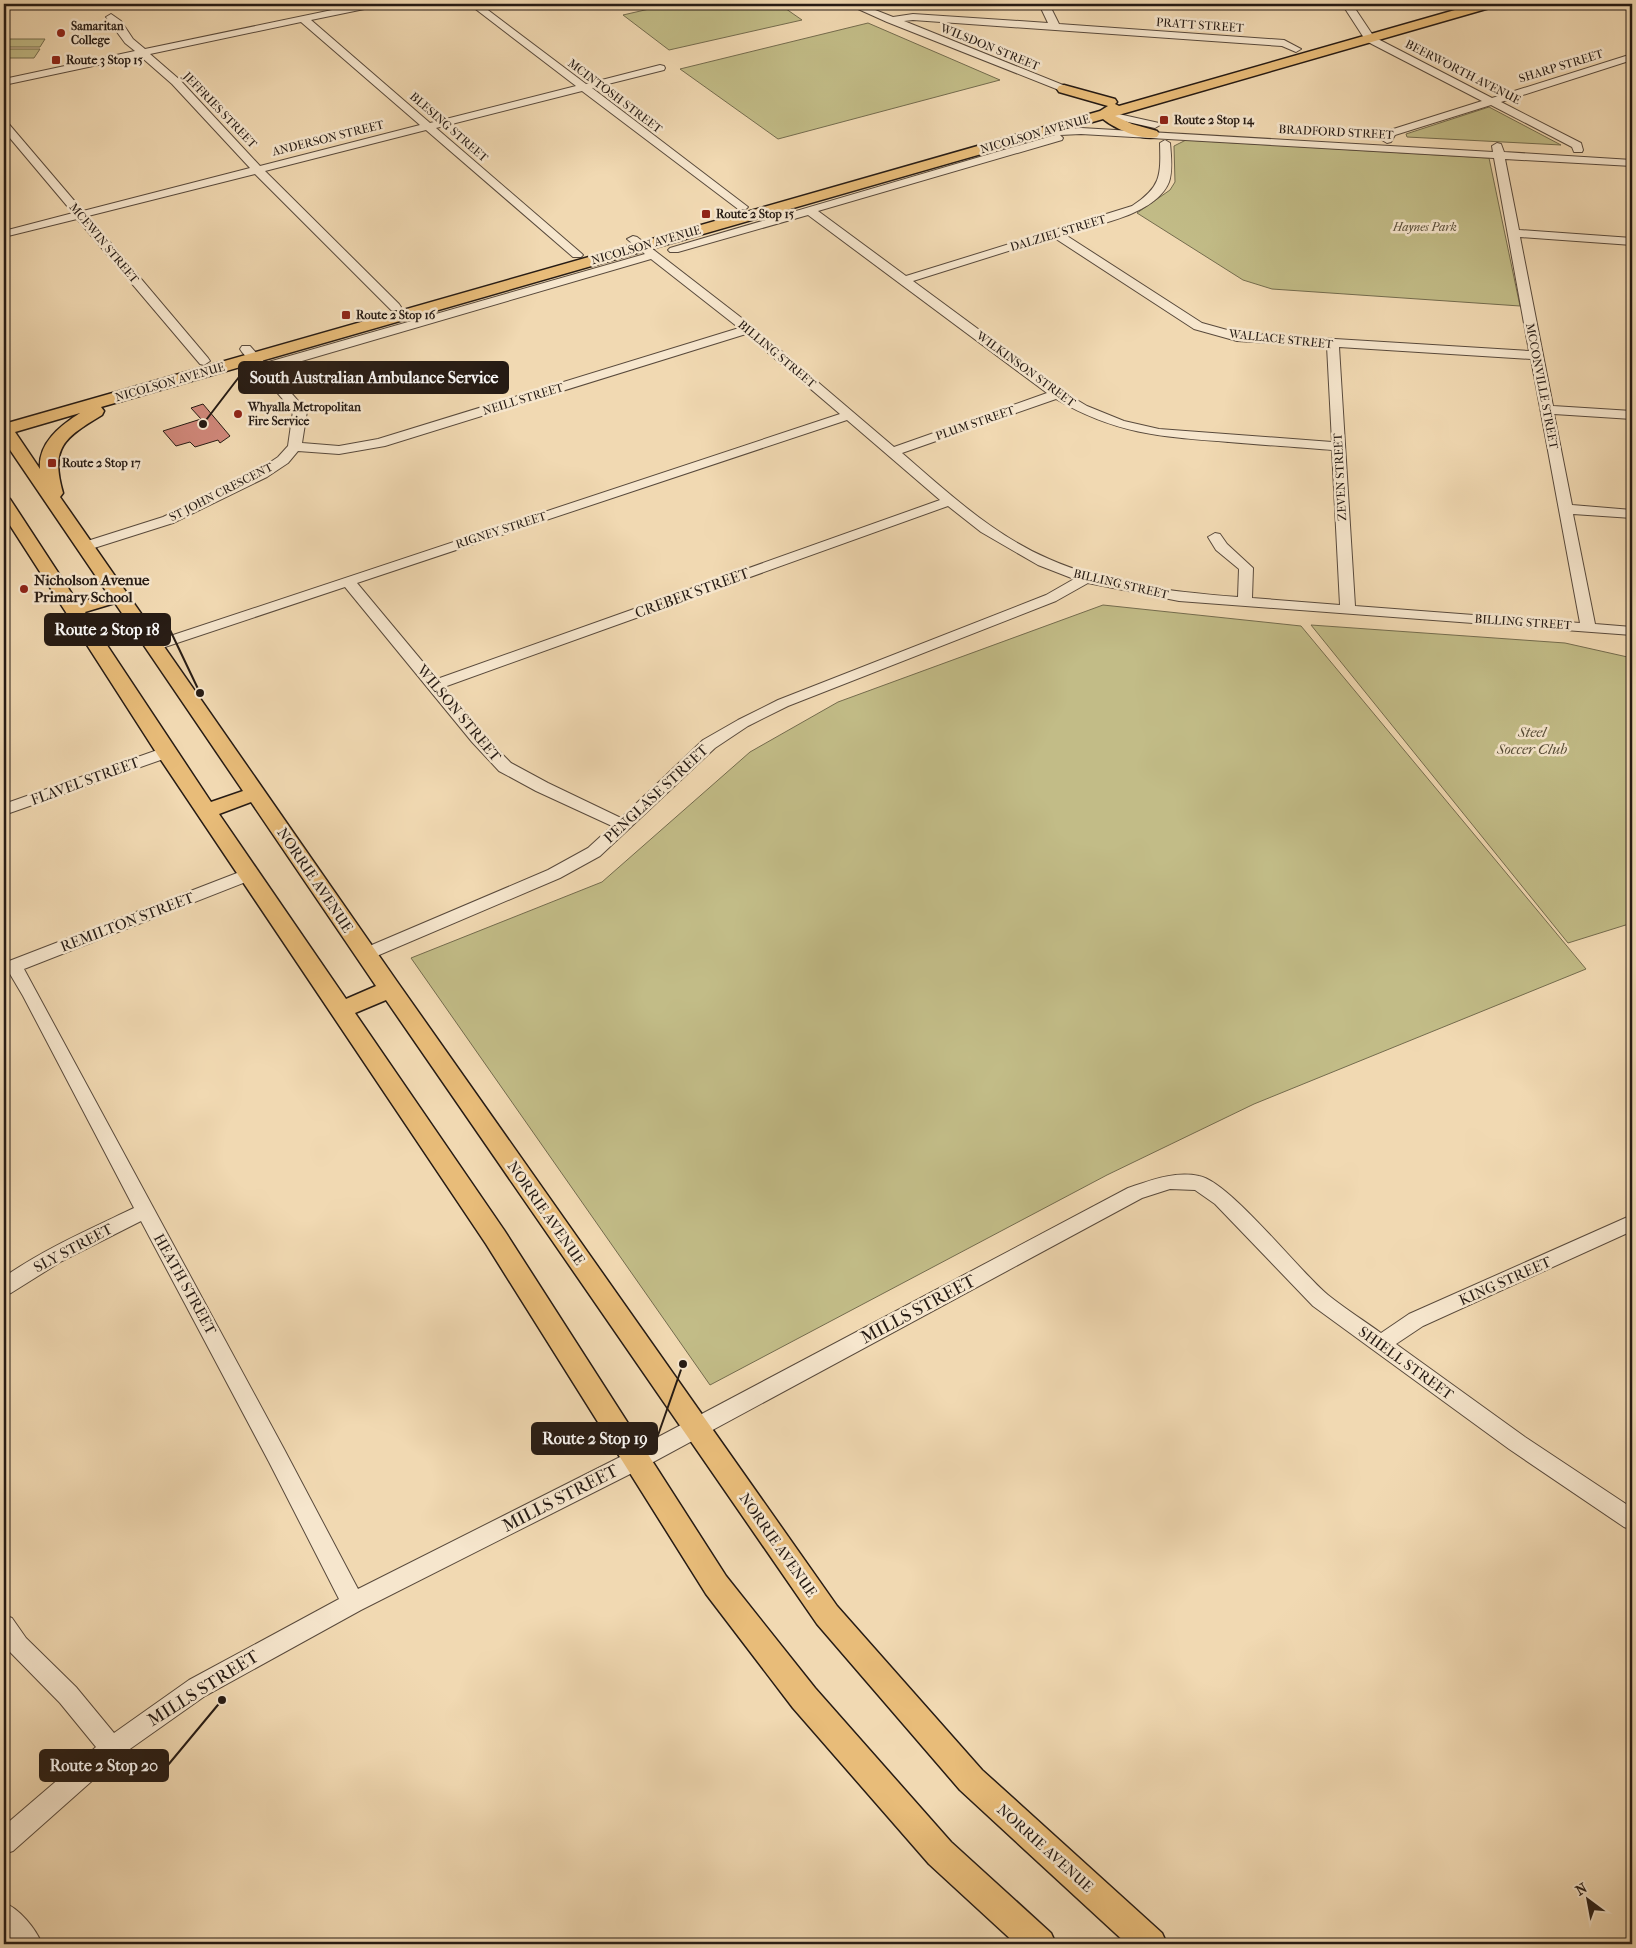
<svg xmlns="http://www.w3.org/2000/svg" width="1636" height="1948" font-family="'IM FELL French Canon',serif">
<rect width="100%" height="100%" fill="#f1d9b2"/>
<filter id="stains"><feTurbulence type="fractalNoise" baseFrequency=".004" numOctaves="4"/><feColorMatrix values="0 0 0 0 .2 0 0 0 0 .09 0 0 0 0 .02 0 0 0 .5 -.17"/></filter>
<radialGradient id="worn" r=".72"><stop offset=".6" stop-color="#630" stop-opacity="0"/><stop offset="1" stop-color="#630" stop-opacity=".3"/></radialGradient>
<path fill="#c2bc87" stroke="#746c4e" d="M671,4H779L802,20L669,50L623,15Z
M868,23L1000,80L778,139L680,69Z
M4,39H45L40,47H4Z
M4,49H40L34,58H4Z
M1489,107L1561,145L1407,137L1406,134Z
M1186,140L1489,158L1520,306L1272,289L1243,280L1137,213L1170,190L1175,182L1174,146Z
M1103,605L1301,626L1586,969L1254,1104L1107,1175L710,1385L411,958L602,882L750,752L838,702Z
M1311,625L1565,643L1632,658V923L1568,943Z"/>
<path fill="#cf8779" stroke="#261b14" d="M203,404L230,436L220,443L218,440L195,447L190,442L176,446L163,431L201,419L191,408Z"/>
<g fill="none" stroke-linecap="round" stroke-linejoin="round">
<defs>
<path id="minor" d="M361,4H379L374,7L311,20L430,123L576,86L469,4H480L586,84L660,65L664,66L665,68L664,70L592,88L748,207L746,209H738L582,91L436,128L581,253L583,255L581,257H573L426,130L265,171L399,304L401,307L399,310H391L255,174L88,216L208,358L210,361L204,365L200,364L77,219L4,237V231L73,213L4,131V122L8,123L83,211L250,168L172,84L140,56L4,85V79L135,51L125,43L106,17L111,14L121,21L133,39L145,49ZM301,22L420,125L260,166L180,80L150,54Z
M847,4H860L893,17L913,14L1048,23L1039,4H1049L1059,24L1284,40L1301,49L1296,52L1282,46L913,20L904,21L1068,87L1069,89L1068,91L1064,92L887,22Z
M1342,4H1352L1374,37L1492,98L1632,54V60L1501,102L1581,143L1583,150L1582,152H1574L1572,147L1491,105L1395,135L1391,142L1387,143L1382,140L1387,131L1482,101L1366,41Z
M1625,4H1632V8Z
M1105,111L1159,123L1160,125L1155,128L1101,116L1100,114L1101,112Z
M1081,128L1493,152L1492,146L1497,143L1501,144L1504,152L1632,160V166L1505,159L1519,230L1632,238V245L1520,237L1553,406L1632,411V419L1554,414L1572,505L1632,510V518L1573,514L1595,624L1632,627V635L1179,601L1088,583L1056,601L788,706L748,726L715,748L600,856L560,878L372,958L366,960L360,958L357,954L360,950L548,870L588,848L612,826L536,791L499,771L472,742L345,587L159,649H149L147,646L149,643L840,414L746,334L385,446L339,454L298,451L288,463L267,477L173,523L91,549H81L79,546L81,543L163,517L257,471L278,457L288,446L293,411L242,352L240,349L242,346H250L265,363L645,254L627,239L633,236L637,237L752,326L894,447L1047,393L808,215L678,252H670L668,250L670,248L1055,135L1039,136L1034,133L1035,131ZM1081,134L1494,158L1529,351L1238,333L1202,323L1064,234C1095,225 1156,215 1169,182C1173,170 1171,155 1170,143L1165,140L1160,143C1161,176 1161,187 1132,206L906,276L818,211L1062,140L1063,138L1060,135ZM1053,237L1194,329L1237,341L1327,346L1332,442L1159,429L1124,421L1087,406L1062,391L913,281ZM651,259L739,328L378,439L339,446L302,443L307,411L271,370ZM1339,347L1531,359L1580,623L1355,606ZM1056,399C1115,434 1162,437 1229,442C1263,445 1298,447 1332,450L1340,605L1252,598L1253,568L1227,544L1220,534L1215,533L1208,537L1216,550L1239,569L1238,597C1175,592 1108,585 1049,559C993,535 947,492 902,453ZM847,420L940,500L437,679L357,583ZM948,506L981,532L1038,565L1074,579L1046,595L778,700L738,720L703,740L621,818L548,783L511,763L484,736L444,687Z
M166,747L172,748L174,752L172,756L4,815V804Z
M250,868L256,870L258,874L256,878L24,969L284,1449L358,1589L628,1453L1128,1188C1152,1180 1174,1171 1199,1176C1229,1181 1299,1271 1328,1295C1344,1308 1363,1320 1381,1333L1409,1314L1632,1215V1231L1423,1326L1396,1344L1525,1437L1632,1508V1530L1624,1527L1509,1449L1313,1306L1215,1204L1195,1190L1170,1189L1142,1198L644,1467L361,1610L205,1696L120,1756L13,1851L4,1854V1826L96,1747L60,1703L10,1652L4,1644V1615L12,1618L26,1638L76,1687L114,1733L189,1680L339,1599L269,1462L141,1221L62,1261L11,1293L4,1295V1277C44,1249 90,1229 134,1208L23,996L10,974L4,976V963Z
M4,1903C19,1908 36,1929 42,1944H13L4,1934Z"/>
<path id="major" d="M1476,4H1495L1493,7L1115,116L1132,124L1157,131L1159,134L1157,137C1142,141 1114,128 1103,119L101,407L104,411L102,415C64,438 50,447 63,493L60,497L398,983L837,1606L982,1770L1162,1933L1167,1944H1127L960,1790L817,1624L386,1000L355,1013L504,1230L726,1576L815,1688L951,1842L1051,1933L1056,1944H1016L929,1864L793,1708L706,1594L486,1244L159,757L4,516V498L10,499L78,603L108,594L4,441V424L1100,111L1108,106L1059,92L1057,89L1059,86L1064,85L1115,99L1117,102L1115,104L1119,106ZM80,413C60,426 38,443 40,469L15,432ZM115,603L243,791L211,802L85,612ZM251,802L376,986L346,999L219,814Z"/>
</defs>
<use href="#minor" stroke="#594a3c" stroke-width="2"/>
<use href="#major" stroke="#261b14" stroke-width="3"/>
<use href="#minor" fill="#f6e6cd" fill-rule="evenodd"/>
<use href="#major" fill="#e8bc79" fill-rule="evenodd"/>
</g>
<g fill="#8f2418" stroke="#f6e6cd" stroke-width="2">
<circle cx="61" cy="33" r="5"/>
<rect x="51" y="55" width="10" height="10" rx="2.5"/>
<rect x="1159" y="115" width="10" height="10" rx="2.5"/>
<rect x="701" y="209" width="10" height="10" rx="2.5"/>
<rect x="341" y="310" width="10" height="10" rx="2.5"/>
<circle cx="238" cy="414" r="5"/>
<rect x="47" y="458" width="10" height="10" rx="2.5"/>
<circle cx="24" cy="589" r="5"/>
</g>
<g text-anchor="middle" stroke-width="5" stroke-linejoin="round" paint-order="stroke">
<g font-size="12" fill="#261b14" stroke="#f6e6cd">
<text transform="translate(1200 25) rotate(4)" y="4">PRATT STREET</text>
<text transform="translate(990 47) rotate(22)" y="4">WILSDON STREET</text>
<text transform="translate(1561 66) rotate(-17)" y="4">SHARP STREET</text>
<text transform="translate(1463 72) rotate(27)" y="4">BEERWORTH AVENUE</text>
<text transform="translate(615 96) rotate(37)" y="4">MCINTOSH STREET</text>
<text transform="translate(220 110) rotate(46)" y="4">JEFFRIES STREET</text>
<text transform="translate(449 127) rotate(41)" y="4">BLESING STREET</text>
<text transform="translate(1336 132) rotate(3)" y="4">BRADFORD STREET</text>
<text transform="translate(1035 134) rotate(-16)" y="4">NICOLSON AVENUE</text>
<text transform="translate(328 138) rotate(-14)" y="4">ANDERSON STREET</text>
<text transform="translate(1058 233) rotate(-17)" y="4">DALZIEL STREET</text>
<text transform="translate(104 243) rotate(50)" y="4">MCEWIN STREET</text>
<text transform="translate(646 245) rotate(-16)" y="4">NICOLSON AVENUE</text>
<text transform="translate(1281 339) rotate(6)" y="4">WALLACE STREET</text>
<text transform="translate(777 354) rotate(40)" y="4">BILLING STREET</text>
<text transform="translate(1026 369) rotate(36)" y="4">WILKINSON STREET</text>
<text transform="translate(170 382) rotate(-16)" y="4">NICOLSON AVENUE</text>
<text transform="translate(1542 386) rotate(79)" y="4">MCCONVILLE STREET</text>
<text transform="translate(523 399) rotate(-17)" y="4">NEILL STREET</text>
<text transform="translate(975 423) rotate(-19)" y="4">PLUM STREET</text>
<text transform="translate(1340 477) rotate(-93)" y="4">ZEVEN STREET</text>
<text transform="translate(221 492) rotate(-27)" y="4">ST JOHN CRESCENT</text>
<text transform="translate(501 530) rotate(-18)" y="4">RIGNEY STREET</text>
<text transform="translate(1121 584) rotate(13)" y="4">BILLING STREET</text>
<text transform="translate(1523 622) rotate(4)" y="4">BILLING STREET</text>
</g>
<g font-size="12" font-weight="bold" fill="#261b14" stroke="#f6e6cd" text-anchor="start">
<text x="71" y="30">Samaritan<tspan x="71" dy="14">College</tspan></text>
<text x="66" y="64">Route 3 Stop 15</text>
<text x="1174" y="124">Route 2 Stop 14</text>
<text x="716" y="218">Route 2 Stop 15</text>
<text x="356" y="319">Route 2 Stop 16</text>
<text x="248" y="411">Whyalla Metropolitan<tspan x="248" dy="14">Fire Service</tspan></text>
<text x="62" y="467">Route 2 Stop 17</text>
</g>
<g font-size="12" font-style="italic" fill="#554b36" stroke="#f6e6cd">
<text x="1425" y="231">Haynes Park</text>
</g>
<g font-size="15" font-weight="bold" fill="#261b14" stroke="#f6e6cd" text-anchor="start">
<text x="34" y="585">Nicholson Avenue<tspan x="34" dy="17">Primary School</tspan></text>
</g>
<g font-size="15" fill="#261b14" stroke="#f6e6cd">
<text transform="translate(692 593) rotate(-20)" y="5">CREBER STREET</text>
<text transform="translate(459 713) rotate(50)" y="5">WILSON STREET</text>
<text transform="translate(85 781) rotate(-20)" y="5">FLAVEL STREET</text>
<text transform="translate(656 794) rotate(-43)" y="5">PENGLASE STREET</text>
<text transform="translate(315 880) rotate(56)" y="5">NORRIE AVENUE</text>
<text transform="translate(127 922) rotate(-21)" y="5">REMILTON STREET</text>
<text transform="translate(546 1213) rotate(55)" y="5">NORRIE AVENUE</text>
<text transform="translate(73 1248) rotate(-28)" y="5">SLY STREET</text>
<text transform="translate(1505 1281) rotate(-24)" y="5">KING STREET</text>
<text transform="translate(185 1284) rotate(61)" y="5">HEATH STREET</text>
<text transform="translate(1406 1363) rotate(36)" y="5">SHIELL STREET</text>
<text transform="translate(778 1545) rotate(55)" y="5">NORRIE AVENUE</text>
<text transform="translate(1045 1848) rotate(42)" y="5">NORRIE AVENUE</text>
</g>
<g font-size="15" font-style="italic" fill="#554b36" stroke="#f6e6cd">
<text x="1532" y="737">Steel<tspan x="1532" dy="17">Soccer Club</tspan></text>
</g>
<g font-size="18" fill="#261b14" stroke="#f6e6cd">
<text transform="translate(918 1309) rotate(-28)" y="6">MILLS STREET</text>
<text transform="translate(560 1498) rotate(-27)" y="6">MILLS STREET</text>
<text transform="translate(203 1688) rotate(-32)" y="6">MILLS STREET</text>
</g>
</g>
<path fill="none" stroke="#261b14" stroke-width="2" d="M203 424L239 377M200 693L170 630M683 1364L657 1438M222 1700L168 1765"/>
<g fill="#261b14" stroke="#f6e6cd" stroke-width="2">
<circle cx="203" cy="424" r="5"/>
<circle cx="200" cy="693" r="5"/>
<circle cx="683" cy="1364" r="5"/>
<circle cx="222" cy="1700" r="5"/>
</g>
<g fill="#261b14" stroke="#261b14" stroke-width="2">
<rect x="239" y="362" width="269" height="31" rx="5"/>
<rect x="45" y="614" width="125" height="31" rx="5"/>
<rect x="532" y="1423" width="125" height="31" rx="5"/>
<rect x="40" y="1750" width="128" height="31" rx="5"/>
</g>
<g font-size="16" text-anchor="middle" font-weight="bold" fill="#fff">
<text x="374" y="383">South Australian Ambulance Service</text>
<text x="107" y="635">Route 2 Stop 18</text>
<text x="595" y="1444">Route 2 Stop 19</text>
<text x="104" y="1771">Route 2 Stop 20</text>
</g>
<rect width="1636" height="1948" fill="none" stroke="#f1d9b2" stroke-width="20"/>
<rect x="5" y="5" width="1626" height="1938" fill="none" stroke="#261b14" stroke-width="2.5"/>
<rect x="10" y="10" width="1616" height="1928" fill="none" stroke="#261b14"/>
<g transform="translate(1588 1900) rotate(328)" stroke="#f6e6cd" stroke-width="4" paint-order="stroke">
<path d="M0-4L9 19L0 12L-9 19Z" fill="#261b14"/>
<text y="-8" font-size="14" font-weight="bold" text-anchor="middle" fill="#261b14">N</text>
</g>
<rect width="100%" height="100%" filter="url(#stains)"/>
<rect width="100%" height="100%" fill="url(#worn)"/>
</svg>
